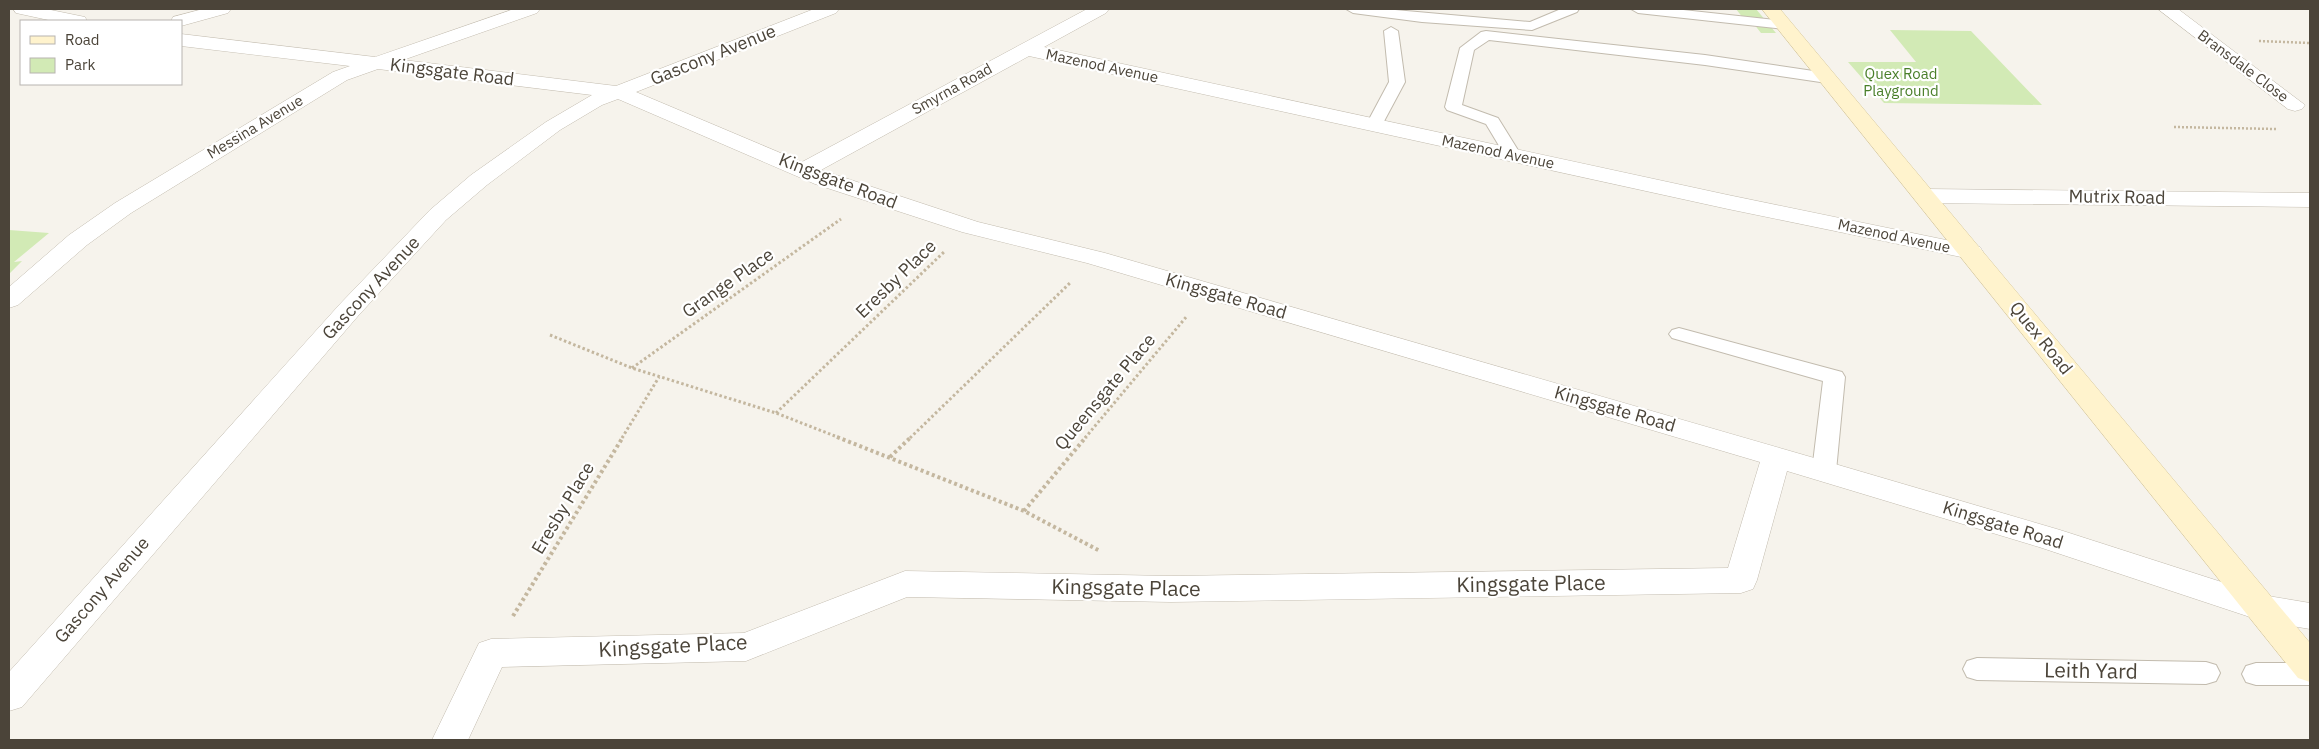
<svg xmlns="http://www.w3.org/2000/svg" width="2319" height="749" font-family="'IBM Plex Sans',sans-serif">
<rect width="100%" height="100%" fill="#f6f3ec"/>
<path fill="#d2eab5" d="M1736,9H1756L1776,33H1761L1750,19L1743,18Z
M1890,30L1971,31L2042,105L1884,103L1848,62H1916Z
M9,230L49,233L14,262L22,261L9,274Z"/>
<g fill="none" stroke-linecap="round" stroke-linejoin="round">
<defs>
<path id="lane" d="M1346,9H1384L1530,22L1561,9H1579L1577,12L1532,30L1422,22L1353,13Z
M1631,9H1674L1784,21L1791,25L1784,29L1638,13Z
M1391,27L1398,31L1405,82L1382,125L1374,130L1366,125L1389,82L1384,31Z
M1486,31L1705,55L1827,73L1835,78L1827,83L1705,65L1489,40L1474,50L1462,105L1498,118L1521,155L1519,159H1507L1486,124L1447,110L1445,107L1460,48L1481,32Z
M1679,328L1842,372L1845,377L1836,471L1832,477L1824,479L1816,477L1812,471L1823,381L1672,338L1669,334L1672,330Z
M1977,658L2206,662L2216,665L2220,673L2216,681L2206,684L1977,680L1967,677L1963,669L1967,661Z
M2256,663H2310V685H2256L2246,682L2242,674L2246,666Z"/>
<path id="street" d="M13,9H46L85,17L87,21H53L16,13Z
M203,9H231L228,13L181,26V21H171L173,17Z
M514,9H540L537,13L403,60L616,86L814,9H839L836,13L636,92L802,162L1087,9H1109L1106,13L1044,47L1728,195L1980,247L1983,252L1980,257L1971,259L1728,209L1029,56L821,170L978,222L1105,253L1835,464L2060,530L2262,595L2310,603V629L2262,621L2039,547L1787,471L1757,580L1753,589L1741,593L1171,602L907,597L746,661L502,667L468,740H432L479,643L491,639L744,633L905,571L1171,576L1728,568L1760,462L1087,263L962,232L815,184L618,99L602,105L560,130L487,185L446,220L358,316L22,707L9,711V672L340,304L430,210L471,175L546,122L592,95L378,69L347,80L131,213L87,245L18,305L9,308V287L69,235L115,203L333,72L350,66L181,46V34L375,57Z
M2158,9H2178L2305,105L2302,109L2295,111L2288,109Z
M1925,189L2310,193V207L1925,203L1917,201L1914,196L1917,191Z"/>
<path id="secondary" d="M1762,9H1780L2310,643V682L2298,678Z"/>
</defs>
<use href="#lane" stroke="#c2bbae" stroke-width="2"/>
<use href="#street" stroke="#c2bbae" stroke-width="1"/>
<use href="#secondary" stroke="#d6c79b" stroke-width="1"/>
<path stroke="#c4b79f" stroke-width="2.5" stroke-dasharray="2 2" stroke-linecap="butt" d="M2259,41L2310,43
M2174,127L2276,129"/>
<path stroke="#c4b79f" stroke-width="3" stroke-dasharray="2.5 2.5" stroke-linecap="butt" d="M550,335L632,368L776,413L840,438
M632,368L841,219
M776,413L945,251
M622,438L659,377
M910,438L1071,282
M1085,438L1187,316"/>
<path stroke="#c4b79f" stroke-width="4" stroke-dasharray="3 3" stroke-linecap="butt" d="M837,437L1024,511L1100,551
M890,457L911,437
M1024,511L1086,437
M513,616L623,437"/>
<use href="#lane" fill="#fff" fill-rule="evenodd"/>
<use href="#street" fill="#fff" fill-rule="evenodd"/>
<use href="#secondary" fill="#fff3cd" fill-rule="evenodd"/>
</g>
<g text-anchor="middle" stroke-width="4.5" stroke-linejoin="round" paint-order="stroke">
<g font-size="15" fill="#4b4439" stroke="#fff">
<text transform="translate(1102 66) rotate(12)" y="5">Mazenod Avenue</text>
<text transform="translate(2243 66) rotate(37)" y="5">Bransdale Close</text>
<text transform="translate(952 89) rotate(-29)" y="5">Smyrna Road</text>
<text transform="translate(255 127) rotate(-31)" y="5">Messina Avenue</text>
<text transform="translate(1498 152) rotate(12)" y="5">Mazenod Avenue</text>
<text transform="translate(1894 236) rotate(12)" y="5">Mazenod Avenue</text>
</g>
<g font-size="15" fill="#4a7f2a" stroke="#fff">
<text x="1901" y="79">Quex Road<tspan x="1901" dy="17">Playground</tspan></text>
</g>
<g font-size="18" fill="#4b4439" stroke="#fff">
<text transform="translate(713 55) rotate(-22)" y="6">Gascony Avenue</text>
<text transform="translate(452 72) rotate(7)" y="6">Kingsgate Road</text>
<text transform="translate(838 181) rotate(21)" y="6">Kingsgate Road</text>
<text transform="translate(2117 197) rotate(1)" y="6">Mutrix Road</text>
<text transform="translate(896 279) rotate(-44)" y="6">Eresby Place</text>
<text transform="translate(728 283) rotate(-35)" y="6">Grange Place</text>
<text transform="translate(371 288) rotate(-47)" y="6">Gascony Avenue</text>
<text transform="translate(1226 296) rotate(16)" y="6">Kingsgate Road</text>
<text transform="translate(2041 338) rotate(51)" y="6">Quex Road</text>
<text transform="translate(1105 392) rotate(-50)" y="6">Queensgate Place</text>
<text transform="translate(1615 409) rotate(16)" y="6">Kingsgate Road</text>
<text transform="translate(563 508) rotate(-59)" y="6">Eresby Place</text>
<text transform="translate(2003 525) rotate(17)" y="6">Kingsgate Road</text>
<text transform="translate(102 590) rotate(-49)" y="6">Gascony Avenue</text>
</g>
<g font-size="21" fill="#4b4439" stroke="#fff">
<text transform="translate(1531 584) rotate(-1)" y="7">Kingsgate Place</text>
<text transform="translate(1126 588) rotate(1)" y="7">Kingsgate Place</text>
<text transform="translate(673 646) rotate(-3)" y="7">Kingsgate Place</text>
<text transform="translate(2091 671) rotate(1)" y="7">Leith Yard</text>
</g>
</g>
<rect width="2319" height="749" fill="none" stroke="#4b4439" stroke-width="20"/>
<rect x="20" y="20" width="162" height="65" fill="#ffffff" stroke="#b7b4b0"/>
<rect x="30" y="36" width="25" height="8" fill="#fff3cd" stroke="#b7b4b0"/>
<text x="65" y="45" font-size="15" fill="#4b4439">Road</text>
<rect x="30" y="58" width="25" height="15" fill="#d2eab5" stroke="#b7b4b0"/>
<text x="65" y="70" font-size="15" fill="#4b4439">Park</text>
</svg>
